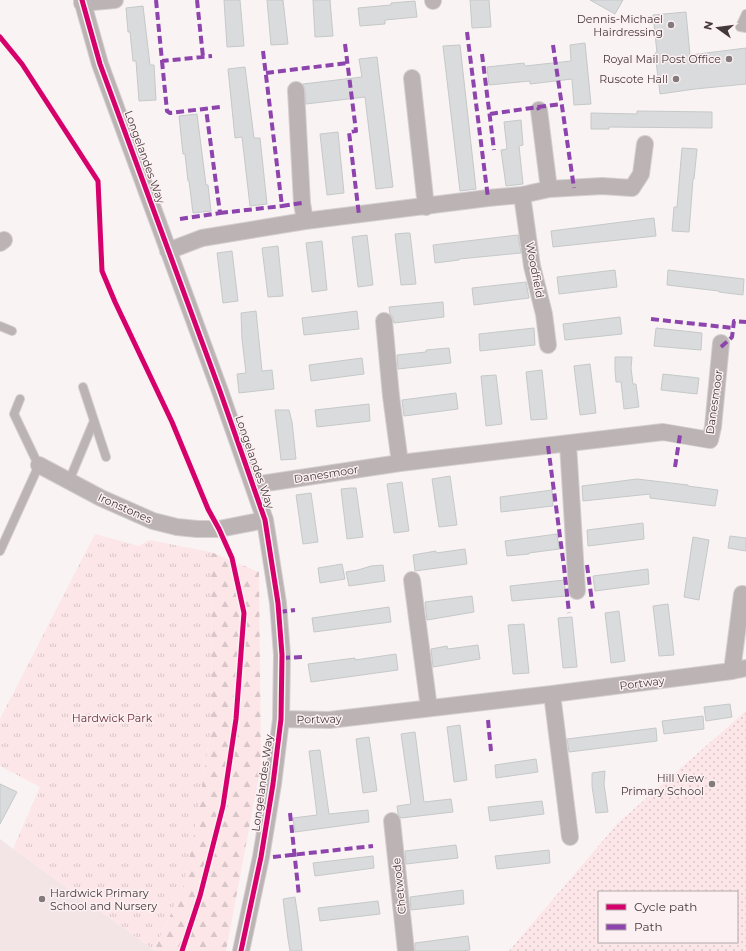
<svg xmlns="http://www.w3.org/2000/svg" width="746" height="951" font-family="Montserrat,sans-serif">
<defs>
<pattern id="grass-dots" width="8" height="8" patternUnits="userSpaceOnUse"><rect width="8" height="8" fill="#fce6e8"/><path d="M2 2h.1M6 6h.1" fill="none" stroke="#d9c6c8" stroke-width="1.8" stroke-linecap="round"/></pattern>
<pattern id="forest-firs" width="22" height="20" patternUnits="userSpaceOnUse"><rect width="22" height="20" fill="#fce6e8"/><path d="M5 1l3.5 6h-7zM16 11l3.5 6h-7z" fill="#d9c6c8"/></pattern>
<pattern id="park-tufts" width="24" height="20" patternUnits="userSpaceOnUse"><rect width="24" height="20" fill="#fce6e8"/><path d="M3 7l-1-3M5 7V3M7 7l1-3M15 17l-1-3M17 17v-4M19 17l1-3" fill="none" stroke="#d9c6c8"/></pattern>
</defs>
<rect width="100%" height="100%" fill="#f9f3f4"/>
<path fill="#f3e4e6" d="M0,839L13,849L154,950V951H0Z"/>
<path fill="url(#grass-dots)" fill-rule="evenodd" d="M746,711V951H509L618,823ZM599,892H737V942H599Z"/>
<path fill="url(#forest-firs)" d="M211,552L259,572L261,765L226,951H154L183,887L195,829L212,721Z"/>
<path fill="url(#park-tufts)" d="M95,534L139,546L149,540L211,552L212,721L195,829L183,887L154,950L13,849L40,787L0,766V719Z"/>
<path fill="#d9dbdc" stroke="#c6c9c9" d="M224,0H240L244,46L227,47Z
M267,0H283L288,44L271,45Z
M313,0H330L333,36L315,37Z
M470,0H489L491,27L472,28Z
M590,0H623L615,14Z
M415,1L417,17L385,20V24L360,26L358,8L391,5V3Z
M143,6L150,65H154L156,100L139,101L136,61H133L130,32H128L126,8Z
M686,12L690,55L746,48V84L695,89L660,94L655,53H657L653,15Z
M585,43L591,104L574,105L572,79L530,84V81L489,85L487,67L524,63L525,66L571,61L570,45Z
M460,45L476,189L460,191L443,46Z
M377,57L393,187L376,189L365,97L306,104L305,90L303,84L362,77L359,59Z
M245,67L254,138H260L267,204L250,206L242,137L235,138L228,69Z
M637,111L712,112V128L609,127V129H591V113L637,114Z
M197,114L206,185H208L211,211L193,213L189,181H188L185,154H183L179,116Z
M521,120L523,145L519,146L523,184L506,186L501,150L507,149L504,122Z
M338,132L344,193L327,195L320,134Z
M682,148L697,149L694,179H693L689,232L672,231L674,207H677Z
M654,218L656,236L553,247L551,231Z
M406,233H410L416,284L401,285L395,234Z
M367,235L373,285L358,287L352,237Z
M518,235L521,253L459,259V260L435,263L433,245Z
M322,241L327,290L312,292L306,243Z
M278,246L283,296L268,297L262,248Z
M232,251L238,301L223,303L217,253Z
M615,270L617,287L559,294L557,277Z
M668,270L744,279L743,295L719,292V291L667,285Z
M526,282L529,298L474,305L472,288Z
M443,302L444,317L394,323L392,316L390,314L389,307Z
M256,311L262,371L272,370L274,389L239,393L237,374L246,373L242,339L241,313Z
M357,311L359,329L304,335L302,318Z
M620,317L622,334L565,340L563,324Z
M534,328L535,345L480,351L479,334Z
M656,328L702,333L701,350L654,346Z
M449,348L451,363L398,369L397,355L426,352V350Z
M615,357H632L631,368L633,384H636L639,407L624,409L621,382H616L615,370Z
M362,358L364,374L311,381L309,365Z
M590,364L596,413L580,415L574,366Z
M542,370L547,419L531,420L526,372Z
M663,374L699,378L697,394L661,390Z
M496,375L502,424L486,426L481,376Z
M456,393L458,409L404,416L402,400Z
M369,404L370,421L317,427L315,410Z
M275,410H289L292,422L296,459L281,460Z
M450,476L457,525L439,527L432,479Z
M637,479L688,485V486L718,490L715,506L650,498V494L583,501L582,486Z
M402,482L409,531L394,533L387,484Z
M351,488H356L363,537L347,539L341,489Z
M552,490L553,506L501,512L500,497Z
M311,493L318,542L303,544L296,495Z
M643,523L644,539L588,546L587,530Z
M557,534L559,549L529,553V554L507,556L505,541Z
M730,536L746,538V551L728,548Z
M693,537L709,540L699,600L684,597Z
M465,549L467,564L415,571L413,555L436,551V553Z
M342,564L345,579L320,583L318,568Z
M383,565L385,581L349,586L346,572L358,570L371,566Z
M648,569L649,584L595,591L593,576Z
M564,580L566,596L512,601L510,586Z
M472,596L474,612L427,620L425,602Z
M668,604L674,655L659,656L653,606Z
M389,607L391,622L314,632L312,618Z
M619,611L625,661L611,663L605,613Z
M572,617L577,667L563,668L558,618Z
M524,624L529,673L513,674L508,625Z
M478,645L480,659L433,667L431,649L447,646L448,649Z
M396,654L398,670L311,682L308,664L355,658V660Z
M730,704L732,717L706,721L704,707Z
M703,716L704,729L664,734L662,721Z
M460,725L467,780L454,782L447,727Z
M656,728L657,741L569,752L567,739Z
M415,732L424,802L451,799L453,812L401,818L398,814L397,806L411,804L401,734Z
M369,737L377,791L363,793L356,739Z
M320,750L329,814L368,810L369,822L295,832L293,818L317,815L309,751Z
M536,759L538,772L496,778L495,765Z
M605,771L604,784L608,812L596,813L592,786V773Z
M0,784L17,792L0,824Z
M542,801L544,814L490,821L488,807Z
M456,845L458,858L406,864L405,851Z
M549,850L550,863L497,869L495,856Z
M373,856L374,868L315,876L313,863Z
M463,890L464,904L411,910L410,897Z
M295,897L299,924L302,951H290L288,939L283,899Z
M378,901L380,914L320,921L318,908Z
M468,936L470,950L460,951H415V943Z"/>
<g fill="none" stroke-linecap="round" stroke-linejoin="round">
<defs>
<path id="lane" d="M746,14L740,27L746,28
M0,326L12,331
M83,387L106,457
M69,481L94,421
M0,551L39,465L35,458L14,414L20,399"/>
<path id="street" d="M82,0L100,64L220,391L265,520L278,603L282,655L281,719L273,784L261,857L241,951
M433,0V1
M82,3L115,0
M412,78L426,207
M296,90L302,203L305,221
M539,110L549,189
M522,195L532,266L544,314L548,345
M0,243L4,240
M168,251L202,238L305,221L488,198L522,195L549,189L602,186L632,188L641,174L645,144
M384,321L391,396L400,463
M568,444L577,591
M39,465L101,498L153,521L177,527L197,529H219L265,520
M253,485L400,463L663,432L710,440L713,427L721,343
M412,580L429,708
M732,671L742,594
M552,694L570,837
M281,719L329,720L552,694L732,671L746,668
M392,821L406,951"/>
</defs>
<use href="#lane" stroke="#d4cfd0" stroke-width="10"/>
<use href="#street" stroke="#d4cfd0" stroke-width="18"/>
<use href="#lane" stroke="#bbb3b4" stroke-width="8"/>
<use href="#street" stroke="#bbb3b4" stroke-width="16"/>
<path stroke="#8e44ad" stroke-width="4" stroke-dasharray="8 4" stroke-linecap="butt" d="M156,0L162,61L212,56
M197,0L203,57
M467,32L488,198
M345,44L356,131L349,132L359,215
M553,45L574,188
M263,51L282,206L302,203
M482,54L494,150
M162,61L167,111L170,113L220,107
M266,73L347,63
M538,107L561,104
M490,114L538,107L539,110
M220,213L282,206
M180,219L220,213L206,109
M651,319L733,328
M721,347L732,337L734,321L746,322
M548,446L564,567L569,613
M675,467L680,435
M587,565L593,609
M279,612L295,610
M282,658L302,657
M488,720L491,751
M290,813L299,896
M273,857L373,846"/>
<defs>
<path id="cycleway" d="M82,0L100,64L220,391L265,520L278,603L282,655L281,719L273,784L261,857L241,951
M0,37L22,64L98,181L102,271L115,302L172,422L208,509L219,529L232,558L244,613L236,719L223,806L200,896L182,951"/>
</defs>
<use href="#cycleway" stroke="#fcf0f2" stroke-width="8"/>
<use href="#cycleway" stroke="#d6006c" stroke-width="5"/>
</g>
<g fill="#837a7b" stroke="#fcf0f2" stroke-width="1.5">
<circle cx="671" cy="25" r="4"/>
<circle cx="729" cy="59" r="4"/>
<circle cx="676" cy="79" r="4"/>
<circle cx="712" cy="784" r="4"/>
<circle cx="42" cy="899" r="4"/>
</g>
<g text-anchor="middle" stroke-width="3" stroke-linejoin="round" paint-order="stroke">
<g font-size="11" fill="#44393a" stroke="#fcf0f2" text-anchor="end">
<text x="663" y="23">Dennis-Michael<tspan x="663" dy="13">Hairdressing</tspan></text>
<text x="721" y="63">Royal Mail Post Office</text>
<text x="668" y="83">Ruscote Hall</text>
<text x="704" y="782">Hill View<tspan x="704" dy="13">Primary School</tspan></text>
<text x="50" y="897" text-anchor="start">Hardwick Primary<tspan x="50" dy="13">School and Nursery</tspan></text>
</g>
<g font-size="11" fill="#44393a" stroke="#fcf0f2">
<text transform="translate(145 157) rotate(70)" y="4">Longelandes Way</text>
<text transform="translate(535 270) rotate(79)" y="4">Woodfield</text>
<text transform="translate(714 402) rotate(-82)" y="4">Danesmoor</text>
<text transform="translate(255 462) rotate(71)" y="4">Longelandes Way</text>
<text transform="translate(326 474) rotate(-9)" y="4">Danesmoor</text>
<text transform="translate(125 508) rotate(24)" y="4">Ironstones</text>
<text transform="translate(642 683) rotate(-7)" y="4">Portway</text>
<text transform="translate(319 719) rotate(-1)" y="4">Portway</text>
<text transform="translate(262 783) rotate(-82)" y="4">Longelandes Way</text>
<text transform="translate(399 886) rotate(-96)" y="4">Chetwode</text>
</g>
<g font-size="11" fill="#682f39" stroke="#fcf0f2">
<text x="112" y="722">Hardwick Park</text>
</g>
</g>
<rect x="598" y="891" width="140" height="52" fill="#fcf0f2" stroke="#b2a7a8"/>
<rect x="606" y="904" width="20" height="6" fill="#d6006c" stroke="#b2a7a8"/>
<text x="634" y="911" font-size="12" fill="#44393a">Cycle path</text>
<rect x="606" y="924" width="20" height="6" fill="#8e44ad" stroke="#b2a7a8"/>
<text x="634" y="931" font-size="12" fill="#44393a">Path</text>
<g transform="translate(718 28) rotate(284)" stroke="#fcf0f2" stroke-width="3" paint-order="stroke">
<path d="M0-3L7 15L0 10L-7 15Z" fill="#44393a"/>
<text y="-6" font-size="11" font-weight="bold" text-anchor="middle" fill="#44393a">N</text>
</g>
</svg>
